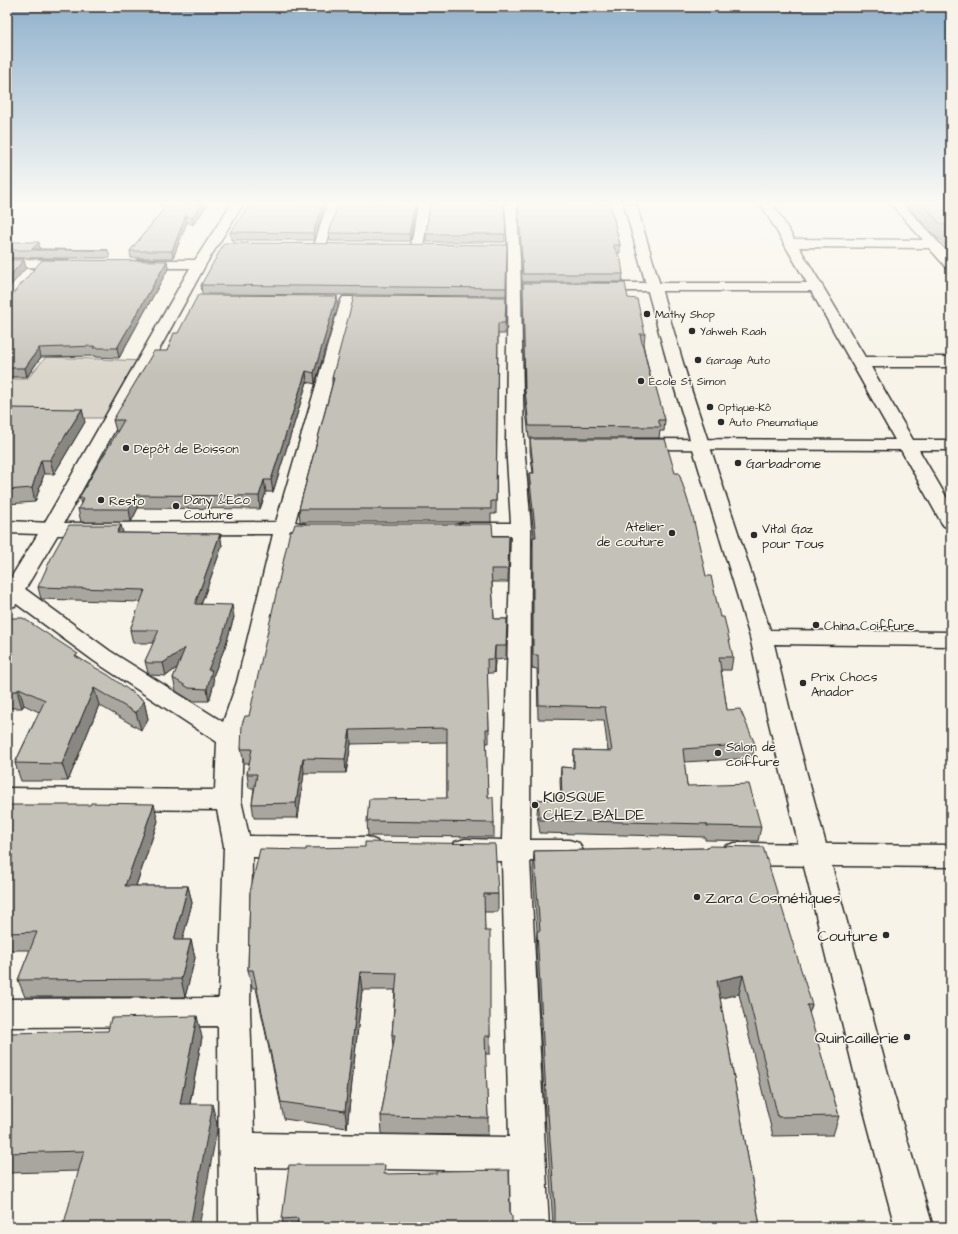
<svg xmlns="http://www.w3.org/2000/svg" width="958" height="1234" font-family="'Architects Daughter',sans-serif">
<rect width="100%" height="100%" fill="#f7f3e8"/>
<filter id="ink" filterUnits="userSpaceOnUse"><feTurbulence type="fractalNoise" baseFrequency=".025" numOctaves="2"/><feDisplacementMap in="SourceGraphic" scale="8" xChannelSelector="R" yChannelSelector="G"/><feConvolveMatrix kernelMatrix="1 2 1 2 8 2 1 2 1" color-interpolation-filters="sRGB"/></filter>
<g filter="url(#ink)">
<path fill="#dad6cc" stroke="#82807c" d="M46,357L144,361L113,418H7V379H27Z"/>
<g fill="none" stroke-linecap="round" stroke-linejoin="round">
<defs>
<path id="minor" d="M231,204H243L206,264L64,523L276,522L341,300L343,297H353L355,300L295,522L305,524L308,528L305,532L293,534L261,682L243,738L241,800L249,836L367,837L377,841L381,848L377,855L367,859L252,857L250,1012L254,1133L509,1137L502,861H465L455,858L451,850L455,842L465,839L502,840L511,535H463L456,533L453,529L456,525L463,523H511L506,444L508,247L505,204H517L520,247L524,444L531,529L530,840H569L579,843L583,851L579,859L569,862L530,861L549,1227H511L510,1171L255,1167L257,1227H219L218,1026L7,1027V999L219,998L224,846L217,810L7,808V788L215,790L217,742L94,661L7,597V586L13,585L21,586L110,651L223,722L237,682L273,534L51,535L44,533L41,529L190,268H138L131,264L138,260H195Z
M327,204H339L326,246L320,250L314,246Z
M418,204H430L423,246L417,250L411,246Z
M761,204H773L794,239L923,240L891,204H903L951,256V268L946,267L929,248L799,247L865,357H951V367H871L913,440H951V450H919L951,505V528L944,526L941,522L901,450L636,449L630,448L627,444L630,440L636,439L895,440L811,291H597L592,290L590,287L592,284L597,283H807Z
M7,259L68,260L75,264L68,268L7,267Z
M735,843L951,845V867L735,865L725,862L721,854L725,846Z"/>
<path id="tertiary" d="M624,204H636L689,383L770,630L951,632V646L774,644L791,715L893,1092L933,1227H895L859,1092L767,715L750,637L673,383Z
M7,521L51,523L58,525L61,529L18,601L15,606L7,607V584L38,534L7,533Z"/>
</defs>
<use href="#minor" stroke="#2b2b2b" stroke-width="3"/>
<use href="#tertiary" stroke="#2b2b2b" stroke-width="3"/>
<use href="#minor" fill="#f7f3e8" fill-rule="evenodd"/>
<use href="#tertiary" fill="#f7f3e8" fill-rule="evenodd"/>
</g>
<path fill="#a9a69f" stroke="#2b2b2b" d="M159,204H208L193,225L187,222L173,258H131L130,251L166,206L159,205Z
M326,204L314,240H231L230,232Z
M417,204L410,241H330L329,233Z
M430,204H508H504L505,242H426V234Z
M517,204H610L620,245V253H617L623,274L622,282H522Z
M905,204H951V252L940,239H938Z
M7,242L40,249L108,250L110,258H7Z
M507,245L506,296L202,294L201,285Z
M167,261L168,269L119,358L95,357V356L41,357L27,377H7V297Z
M523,283L628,298L645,334L644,344H643L652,384L665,420L664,431H660L659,438H529L525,402Z
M506,297L505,334H498L496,514H491V522H300L299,509L332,385V378Z
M338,306L315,384L307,382L273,492H266L260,509L138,508L131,522H81L78,509L81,504L79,498L118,431H116L113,420L167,351L178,333Z
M7,408L85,422L54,474H44L35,502L7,504Z
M530,439L706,576L733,657L731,670H721L727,710L755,744L752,758L684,762L687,786L761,827L758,841L705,840V837L540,833L537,814L538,800L561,799L560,781L561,767L573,768L574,750L608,751L604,720L538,719L537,669L532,668V549L533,537H534L529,485V473H533L530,451Z
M123,533L220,534L222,546L201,605L234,617L225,647L213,676L214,683L209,701H192L176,691L173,678L178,667L166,676L151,675L148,673L145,661L154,643H133L130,630L141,602L41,599L38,587Z
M493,536H509L508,582H492L494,619H507L506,659L495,660L494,673H487L489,729V743H486L488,797L494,823V837L368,836L367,821L447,798V742L351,744L346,773H304L298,818H254L252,804L254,788H249L247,774L249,763H244L241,749L249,716Z
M7,618L79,658L144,701L148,719L141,730L99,705L68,781H21L15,763L39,712L24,705L22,708H7Z
M7,805L158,821L136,886H188L192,903L182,940H191L195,958L185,997H25L18,980L30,950H7Z
M708,846L812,1005L809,1014L839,1116L833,1135L773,1136L739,994L720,998L760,1226L775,1227H553L547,1131H546L536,950L537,931L533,870L534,851L707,848Z
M250,892L498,894V912H484L490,1036V1054H485L488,1118V1135L382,1134L381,1116L393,1047L392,1035L395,990H362L347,1128L284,1119L256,988H252L248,970Z
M202,1037L190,1104L217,1124V1130L79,1171L7,1173V1038Z
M386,1174L510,1215L512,1227H284L282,1219Z"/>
<path fill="#898782" stroke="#2b2b2b" d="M202,204H208L193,225L192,218Z
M323,204H326L314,240L313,233Z
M415,204H418H417L410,241L409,234Z
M186,215L187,222L173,258L172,251Z
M39,242L40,250L32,249Z
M24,260L26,268L7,290V279Z
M167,261L168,269L119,358L117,348Z
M337,296L338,306L315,384L314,373Z
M39,348L41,357L27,377L25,368Z
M306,371L307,382L273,492L271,480Z
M82,409L85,422L54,474L50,460Z
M41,460L44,474L35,502L32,488Z
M264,480L266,492L260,509L259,496Z
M136,495L138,508L131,522L129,509Z
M121,525L124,536L117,533Z
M220,534L222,546L197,616L195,604Z
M232,605L234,617L225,647L213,676L214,683L209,701L207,689L208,670Z
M495,646V660L494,673V659Z
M185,648L187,660L166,676L163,663Z
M19,688L24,705L22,708L17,691Z
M94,688L99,705L68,781L62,764Z
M144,701L148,719L141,730L136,713Z
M350,730L351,744L346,773L345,759Z
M303,758L304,773L298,818L296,803Z
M154,804L158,821L130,903L125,886Z
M188,886L192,903L178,957L174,940Z
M191,940L195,958L185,997L181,979Z
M360,972L362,990L347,1128L345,1111Z
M743,975L739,994L713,1000L717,981Z
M197,1016L202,1037L186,1124L180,1104Z
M212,1104L217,1124V1130L199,1227H190Z"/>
<path fill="#c4c1b9" stroke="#2b2b2b" d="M168,204H202L192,218L186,215L172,251H130Z
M249,204H323L313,233L230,232L240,219Z
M338,204H415L409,234L329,233Z
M430,204H504L506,234H426Z
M518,204H610L620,245H613L621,260L623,274H523Z
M922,204H951V232L944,224H941Z
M7,242H39L32,249L108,250H7Z
M224,243L507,245L506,288L201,285Z
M7,260H24L7,279Z
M42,260L167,261L117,348H93L95,346L39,348L25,368H7V297L11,296Z
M523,283H625L628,298L637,299L645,334H640L652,384H655L665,420H658L661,427L529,426L525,391Z
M198,295L337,296L314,373L306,371L271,480H264L259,496L136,495L129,509H78L84,498H79L124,420H113L154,351H167L174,333H178Z
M354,296L506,297L505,323H498L496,501H491V509H299L334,378H332Z
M7,408L82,409L50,460H41L32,488L7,490Z
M530,439H665L675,473H679L693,517L706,576H711L720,617H724L733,657H719L727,710L740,709L755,744L683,749L687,786L749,784L761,827L707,826V824L540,820L538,800L562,799L561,767L574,768V750L612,751L605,707L539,705L538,655H533V537H536L529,473H534Z
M295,524H492L493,536H509L508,569H491L494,619H507L506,646H495L494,659H487L489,729H486L488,797H493L494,823L367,821L369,799L447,798V728L350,730L345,759L303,758L296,803L252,804L257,774H247L252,749H241L242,724L245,716H249L290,531L293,530Z
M69,525H121L117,533L220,534L195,604L232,605L223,635L208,670H212L207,689L189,688L173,678L185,648L163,663H148L145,661L159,630H130L145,590L38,587L53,554Z
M7,618H23L78,654L75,656L108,675L144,701L136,713L94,688L62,764L15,763L45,700L19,688L17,691H7Z
M91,803L154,804L125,886H188L174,940H191L181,979L18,980L37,932L7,933V805H90Z
M365,842L495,844L498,894H484L485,931H490V1036H485L488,1118L381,1116L395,1035H392L397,973L360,972L345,1111L281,1102L253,970H248L250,892L260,849L306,850V848L365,847Z
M708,846L763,847L812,1005H807L839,1116L778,1117L743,975L717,981L760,1226H774L775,1227H555V1207L548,1113H547L537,931H540L534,851L708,848Z
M197,1016L180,1104H212V1110L190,1227H63L84,1151L7,1153V1038L9,1033L108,1031L111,1018Z
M289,1165H385L384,1174L437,1173V1171L509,1170L510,1215L512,1216V1227H297L298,1218L282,1219Z"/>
</g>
<linearGradient id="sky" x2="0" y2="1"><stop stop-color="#91b1cd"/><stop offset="0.54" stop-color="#fbfaf5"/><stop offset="1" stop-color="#fbfaf5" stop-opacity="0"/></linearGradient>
<rect width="958" height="376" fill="url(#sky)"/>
<g fill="#2b2b2b" stroke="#f7f3e8" stroke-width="1.5">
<circle cx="647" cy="314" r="4"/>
<circle cx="692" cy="331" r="4"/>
<circle cx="698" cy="360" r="4"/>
<circle cx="641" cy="381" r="4"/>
<circle cx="710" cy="407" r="4"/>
<circle cx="721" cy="422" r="4"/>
<circle cx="126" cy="448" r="4"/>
<circle cx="738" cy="463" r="4"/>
<circle cx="101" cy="500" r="4"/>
<circle cx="176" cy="506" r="4"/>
<circle cx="672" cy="533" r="4"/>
<circle cx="754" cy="535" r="4"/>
<circle cx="816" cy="625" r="4"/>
<circle cx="803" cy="683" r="4"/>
<circle cx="718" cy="753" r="4"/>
<circle cx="535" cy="805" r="4"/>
<circle cx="697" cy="897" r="4"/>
<circle cx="886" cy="935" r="4"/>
<circle cx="907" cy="1037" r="4"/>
</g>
<g text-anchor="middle" stroke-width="3" stroke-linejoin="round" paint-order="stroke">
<g font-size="11" fill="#2b2b2b" stroke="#f7f3e8" text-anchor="start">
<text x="655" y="318">Mathy Shop</text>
<text x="700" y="335">Yahweh Raah</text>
<text x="706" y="364">Garage Auto</text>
<text x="649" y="385">École St Simon</text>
<text x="718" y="411">Optique-Kô</text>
<text x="729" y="426">Auto Pneumatique</text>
</g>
<g font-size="13" fill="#2b2b2b" stroke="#f7f3e8" text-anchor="start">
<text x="134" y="453">Dépôt de Boisson</text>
<text x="746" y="468">Garbadrome</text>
<text x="184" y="504">Dany &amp;Eco<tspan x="184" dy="15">Couture</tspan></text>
<text x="109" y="505">Resto</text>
<text x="664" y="531" text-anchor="end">Atelier<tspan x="664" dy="15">de couture</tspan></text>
<text x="762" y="533">Vital Gaz<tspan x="762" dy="15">pour Tous</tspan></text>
<text x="824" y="630">China Coiffure</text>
<text x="811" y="681">Prix Chocs<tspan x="811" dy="15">Anador</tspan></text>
<text x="726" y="751">Salon de<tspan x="726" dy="15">coiffure</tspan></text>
</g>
<g font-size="16" fill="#2b2b2b" stroke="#f7f3e8" text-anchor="start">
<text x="543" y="802">KIOSQUE<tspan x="543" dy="18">CHEZ BALDE</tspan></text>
<text x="705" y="903">Zara Cosmétiques</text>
<text x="878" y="941" text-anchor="end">Couture</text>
<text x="899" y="1043" text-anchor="end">Quincaillerie</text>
</g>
</g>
<rect width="958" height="1234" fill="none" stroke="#f7f3e8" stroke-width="24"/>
<rect x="12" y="12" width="934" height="1210" fill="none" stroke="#2b2b2b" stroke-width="1.5" filter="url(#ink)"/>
</svg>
